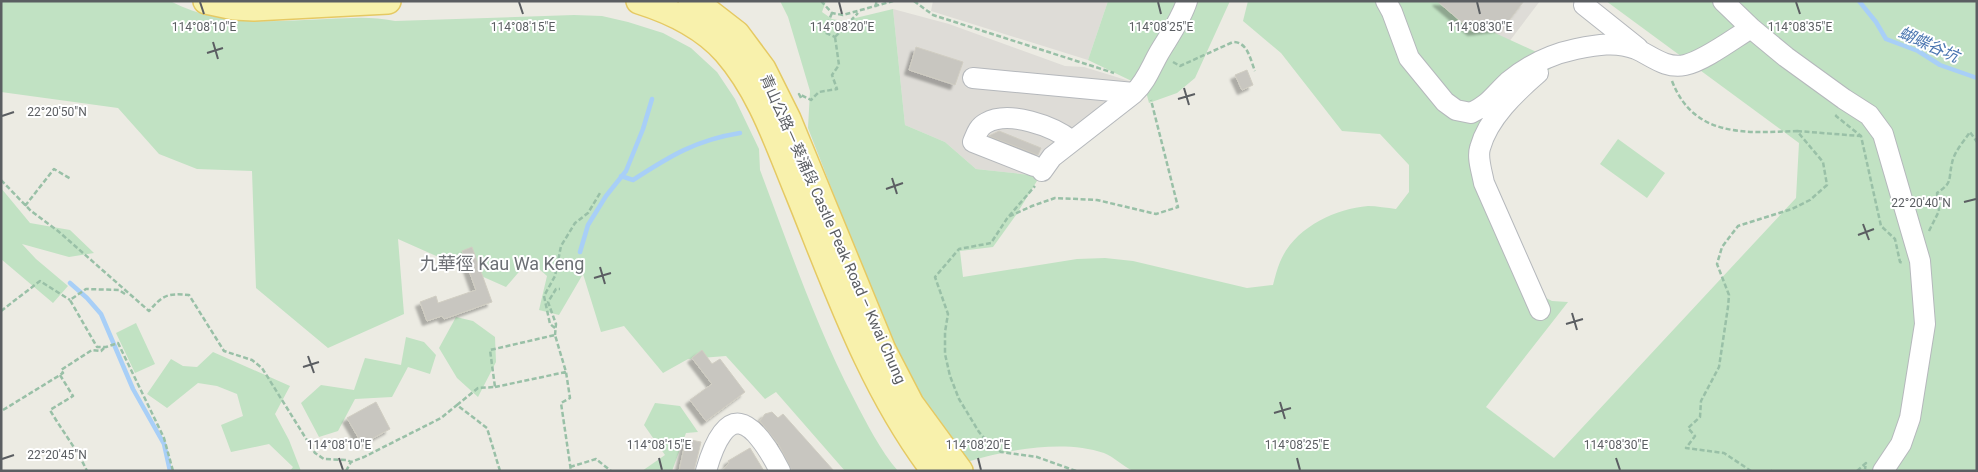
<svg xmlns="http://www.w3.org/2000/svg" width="1978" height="472" font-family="Roboto,'Noto Sans TC',sans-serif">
<defs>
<filter id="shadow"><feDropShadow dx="-4.5" dy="4.5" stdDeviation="1" flood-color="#0004"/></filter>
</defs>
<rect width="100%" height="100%" fill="#ecebe3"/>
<path fill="#dedcd7" d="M933,1H1108L1088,60L931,11Z
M1426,1H1540L1496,59Z
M893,9L949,24L1065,66L1084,67L1139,84L1040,176L976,169L945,142L905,125Z"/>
<path fill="#c1e2c3" d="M1,1H170C223,28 269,21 327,19C352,18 370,16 395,21L574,15L602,16L628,22L663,33L691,48L717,72L735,99L759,149L760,170C789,247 816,326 854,399C867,424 880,450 898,471H845L776,392L765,399L726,356L688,359L663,373L624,326L601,332L583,274L559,315L539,310L547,276L529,260L506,287L398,239L404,314L328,348L256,288L252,171L197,169L159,154L118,108L1,92Z
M780,1H826L822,12L832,19L843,21L893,9L905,125L945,142L976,169L1040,176L1016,215L993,247L960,251L963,277L1077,259L1105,258L1133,261L1247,288L1273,285C1275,277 1277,269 1280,262C1294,228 1334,209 1368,206C1377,206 1387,208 1396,209L1409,192V165L1380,134L1342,131L1281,53L1243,21L1248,1H1456L1495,33L1558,62L1527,89L1503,119L1484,163L1542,296L1552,301L1568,302L1486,407L1554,458L1796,198L1799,143L1606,1H1977V471H1133C1123,466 1114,457 1104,453C1063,439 1007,450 967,462L914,391L891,342L808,128L810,91L788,17Z
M1108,1H1230L1195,78L1177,93L1149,103L1145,88L1142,86L1088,60Z
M1618,139L1665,173L1647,198L1600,164Z
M1,188L30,223L70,230L94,253L69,257L22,244L36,259L68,286L53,303L1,259Z
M456,317L473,321L495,337L496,362L478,397L457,378L439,348Z
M136,323L155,364L135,373L116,333Z
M406,337L424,342L436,355L430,374L408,367L392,397L355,399L338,431L319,437L301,403L321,385L354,390L365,358L401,365Z
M213,352L290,386L275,414L289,440L301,471H290L293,467L269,444L231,452L221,425L243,416L237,394L217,386L198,383L167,408L147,394L171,359L183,366L197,367Z
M655,403L680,406L698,432L686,433L672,471H642L665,455L644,425Z"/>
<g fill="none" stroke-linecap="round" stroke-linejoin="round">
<path stroke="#a8cff7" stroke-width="4.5" d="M1859,1L1876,22L1886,39L1918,51L1940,65L1977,78
M621,176L633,180C670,156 696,140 740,133
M580,252L588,225L606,196L626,171L643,129L652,99
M70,283L87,298L101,314L133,389L164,444L170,471"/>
</g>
<path fill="#c8c6c0" stroke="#d0cdc2" filter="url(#shadow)" d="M1437,1H1524L1504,27L1472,31Z
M916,47L963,62L955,85L909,70Z
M1247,70L1253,85L1242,90L1235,75Z
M999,131L1041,148L1038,155L989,136Z
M472,247L492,302L444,319L442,316L427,321L420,302L436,296L438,303L476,290L462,251Z
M702,350L712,364L720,359L745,392L706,421L690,400L712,384L692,358Z
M376,402L390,429L362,444L347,418Z
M772,412L778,418L783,414L834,471H792L779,445L760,421L765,414Z
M686,439L701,442L694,471H679Z
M750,448L764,471H722L729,463L728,461Z"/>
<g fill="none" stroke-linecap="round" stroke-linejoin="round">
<defs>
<path id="minor" d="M1386,1L1392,12L1409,58L1445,102L1456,110L1471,113C1490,104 1493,96 1508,82C1527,66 1552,54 1576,49C1596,45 1616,41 1636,49C1652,56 1665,69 1685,65C1704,61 1733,39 1751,28
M1723,1L1751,28L1786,57L1844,99L1869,115L1883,134L1920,261L1925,324L1910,418L1901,444L1883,471
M1584,5L1638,48
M1538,73C1516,92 1488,118 1480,148C1477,158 1482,172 1484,183L1540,310
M973,78L1134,93C1146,82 1151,67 1159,53C1169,36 1181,20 1187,1
M1034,166L973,142C976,135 978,127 986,123C1009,110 1053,126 1072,141
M1042,171L1052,157L1134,93
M706,471C726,400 752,416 780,471"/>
<path id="major" d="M206,1L234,7L254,8L388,1
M639,1C671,11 703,26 726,52C761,92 778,145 798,193C837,289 871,388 934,471
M691,1L706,10L737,34L763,69L788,119L883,350L911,404L960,471"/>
</defs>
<use href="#minor" stroke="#b5b8bc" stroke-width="22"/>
<use href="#major" stroke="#e5c963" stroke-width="28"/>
<path stroke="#99c0a7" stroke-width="2.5" stroke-dasharray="5 2.5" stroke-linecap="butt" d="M821,1L832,13L843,15L893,1
M914,1L933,15L1114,73
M875,7L877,1
M832,13L824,32L835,37
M835,37L858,13
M1173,62L1180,66L1233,42C1248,42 1250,59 1255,71
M1672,81C1694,138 1746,133 1797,131L1823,162L1827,185L1810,200L1792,209L1738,226L1722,247L1717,264L1729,295L1728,307L1719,367L1701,401L1700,417L1688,428L1695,436L1686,448L1724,453L1751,471
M801,98L799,94L811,100L819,92L837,89L832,75L839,65L835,37
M1837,115L1836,116L1861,136L1881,226L1895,239L1900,262L1904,263
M1797,131L1860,136
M1,180L31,211L58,231L149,311C163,295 167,293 189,295L224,351L252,360L262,368L315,453L324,459L347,460L351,462L364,457L441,418L457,405
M25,206L54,169L71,179
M1009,216L1035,186
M1929,231L1939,211L1937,193C1953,182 1948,181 1952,163C1954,152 1964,141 1970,132L1977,142
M125,294L119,290L86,289L70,300L97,347H106L118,343L164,438L173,471
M1,311L40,281L70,300
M555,328L550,324L544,296L555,276L561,246L575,223L588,213L600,193
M555,335L556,324L548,302L556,289H560
M60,375L73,396L50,410C62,431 77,449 87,471
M495,387L566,372
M3,410L60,375L63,373L61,370L92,350L101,351L104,348
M570,467L596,459L611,471
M346,471L351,462
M500,471L487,428L457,405L478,388L495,387L490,350L555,335L566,372L570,398L561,403L571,471
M1076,471L1037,457L1001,452L990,445L979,432L959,399L950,376L945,354V332L948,314L935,277L959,249L991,243L1008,217L1032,206L1055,198L1097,200L1156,214L1178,207L1151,100
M1771,471H1772
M1857,471L1866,463L1865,469"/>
<use href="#minor" stroke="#fff" stroke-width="20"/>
<use href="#major" stroke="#f8f1ac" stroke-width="25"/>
</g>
<path fill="none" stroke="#5b5e62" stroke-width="2" d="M200,2L204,14M519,2L523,14M839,2L842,14M1158,2L1161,14M1477,2L1480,14M1796,2L1800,14M213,42L218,59M207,53L223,48M1184,88L1189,105M1178,99L1195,94M2,116L14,112M892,178L897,194M886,189L903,183M1964,202L1976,199M1863,224L1869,240M1858,235L1874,229M600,267L605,284M594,278L611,273M1572,313L1577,330M1566,324L1583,319M308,356L314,373M303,367L319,362M1280,402L1285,419M1274,413L1291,408M339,458L343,470M659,458L662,470M978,458L981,470M1297,458L1300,470M1616,458L1620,470M2,459L14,455"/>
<g text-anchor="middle" stroke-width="4" stroke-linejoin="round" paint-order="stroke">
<g font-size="15" fill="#5b5e62" stroke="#fff">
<text transform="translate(833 229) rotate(66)" y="5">青山公路－葵涌段 Castle Peak Road – Kwai Chung</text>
</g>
<g font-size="16" font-style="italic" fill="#4a75b0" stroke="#fff">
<text transform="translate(1929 44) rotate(24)" y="6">蝴蝶谷坑</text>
</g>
<g font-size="18" fill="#6c6f74" stroke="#fff">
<text x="502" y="270">九華徑 Kau Wa Keng</text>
</g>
</g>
<g font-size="12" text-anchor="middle" fill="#5b5e62" stroke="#fff" stroke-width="4" stroke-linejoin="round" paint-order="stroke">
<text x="842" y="31">114°08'20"E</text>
<text x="1480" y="31">114°08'30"E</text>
<text x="204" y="31">114°08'10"E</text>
<text x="523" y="31">114°08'15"E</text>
<text x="1161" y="31">114°08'25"E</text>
<text x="1800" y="31">114°08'35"E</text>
<text x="57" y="116">22°20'50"N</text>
<text x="1921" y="207">22°20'40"N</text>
<text x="339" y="449">114°08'10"E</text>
<text x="659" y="449">114°08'15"E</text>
<text x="978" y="449">114°08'20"E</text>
<text x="1297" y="449">114°08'25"E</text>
<text x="1616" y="449">114°08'30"E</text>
<text x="57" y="459">22°20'45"N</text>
</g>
<rect width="1978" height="472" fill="none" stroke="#5b5e62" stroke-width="5"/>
</svg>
